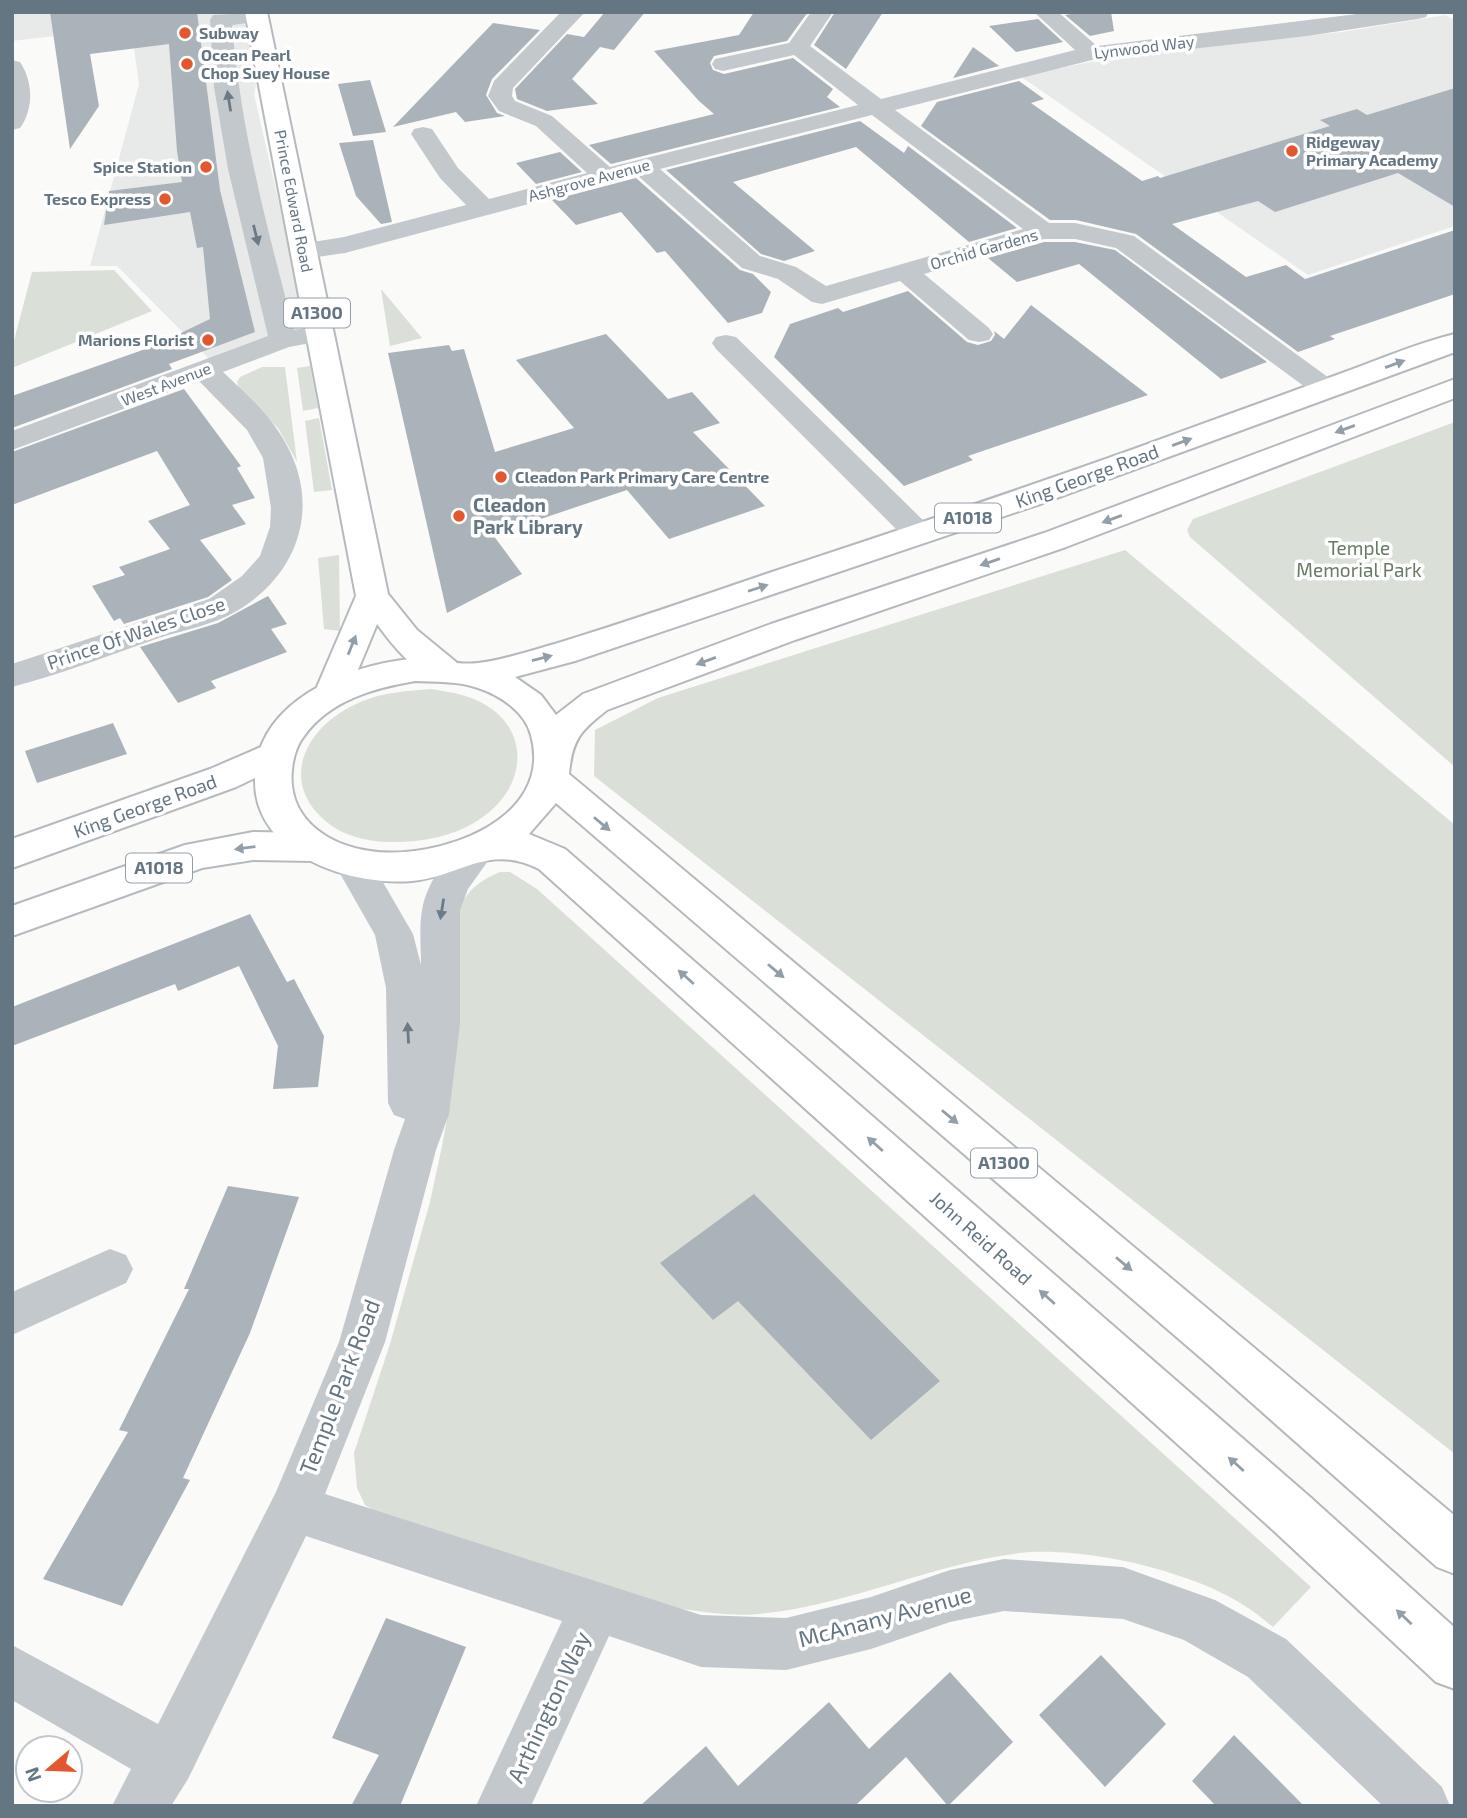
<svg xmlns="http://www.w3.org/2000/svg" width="1467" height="1818" font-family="'Exo 2',sans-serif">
<rect width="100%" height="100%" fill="#fafaf8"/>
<path fill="#e8e9e9" d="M12,12H241L258,75L254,94L307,326L210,360L117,266H90L139,84L131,27L12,41Z
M1446,15L1455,21V226L1308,275L1020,76L1131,54L1342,32Z"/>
<path fill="#dadfd7" d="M114,270L152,311L12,368V348L32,272Z
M381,289L422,338L390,346Z
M310,366L318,408L303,411L297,368Z
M262,367H285L297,462L278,428L239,388L237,382L240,377Z
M319,418L332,490L314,492L305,421Z
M1455,422V767L1190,537L1187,530L1193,519Z
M1125,550L1455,825V1454L594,776L595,730L658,698Z
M339,555L340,631L324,629L318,558Z
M431,689C441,691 452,692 462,695C531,714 535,785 477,821C450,838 417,843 386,842C369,841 349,837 335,828C273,787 304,724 363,701C385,692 408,691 431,689Z
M500,872H510L537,889L1311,1587L1273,1627C1237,1596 1206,1584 1161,1570C1121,1558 1061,1548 1019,1553C933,1564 853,1603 767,1613C738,1617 711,1613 682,1609L381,1515L365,1505L357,1488L354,1453L390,1344L430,1202L442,1146L450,1103L457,915C464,892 479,881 500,872Z"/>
<path fill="#aab3b9" d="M50,12H197L220,190L255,332L169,364L172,369L12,428V396L154,346L210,319L203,247L197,248L190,212L104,225L109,191L182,182L177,151L169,44L90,54L99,106L70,149Z
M605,12H645L614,50L600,47L572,79L598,104L547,111L517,99L515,89L567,34L584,37Z
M754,12H808L787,41L714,56L710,63L713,70L724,74L793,58L833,89L827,97L840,107L611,164L589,145L714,114L699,101L654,51L739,35Z
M835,12H883L846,69L814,45Z
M1083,12H1111L1114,31L1090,36L1065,15Z
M1038,19L1063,42L1016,52L989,26Z
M493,23L540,30L492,79L486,95L497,113L505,116L465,122L456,112L393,127Z
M973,47L999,66L953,78Z
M370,80L386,132L353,136L338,84Z
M1019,81L1044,99L1031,103L1142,181L1158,176L1160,178L1330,126L1320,120L1357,109L1367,115L1455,88V207L1398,173L1275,212L1258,201L1172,224L1246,277L1286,265L1305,279L1455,230V294L1330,336L1335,339L1298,352L1136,234L1076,220H1050L921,126L937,102Z
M860,121L904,153L908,146L1017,228L969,242L856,147L733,182L815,251L784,261L761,254L666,170Z
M373,140L392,222L381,224L356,196L339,143Z
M560,152L582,172L536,184L516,163Z
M636,178L740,270L753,274L771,292L762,313L728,323L665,251L657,253L621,212L576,225L552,200Z
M1044,242H1075L1115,250L1267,362L1221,379L1079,264L1017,282L988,258Z
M908,291L967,342L978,345L991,341L995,335L994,331L1004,339L1031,305L1148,395L968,456L973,460L904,486L774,357L790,324L838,308L843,312Z
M606,334L668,399L692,392L720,423L693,432L765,506L669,539L627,490L493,535L522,574L447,613L388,353L449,345L452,351L464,349L495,452L574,428L516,360Z
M184,389L241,466L237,468L255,498L232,505L246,524L200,540L232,580L208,597L124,624L120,618L114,621L92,586L125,575L119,567L170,549L148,521L190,505L157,451L12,505V452Z
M268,596L287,624L271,629L287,652L211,681L216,688L178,703L140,647L218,623Z
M113,723L127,754L37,783L25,751Z
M250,914L287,982L294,979L324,1036L318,1087L273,1089L278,1046L239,966L178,991L175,984L12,1046V1007Z
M228,1186L299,1197L250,1333L183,1478L190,1480L122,1606L43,1579L128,1432L119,1430L189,1289H184Z
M754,1194L940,1381L871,1440L738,1301L713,1320L660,1263Z
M386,1618L466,1647L400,1806H351L379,1755L332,1738Z
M1101,1655L1166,1724L1105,1787L1039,1715Z
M950,1672L1013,1742L948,1806L906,1757L855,1806H640L706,1746L738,1786L829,1702L869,1749Z
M1234,1735L1304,1806H1216L1192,1781Z"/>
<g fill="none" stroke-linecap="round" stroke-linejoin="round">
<defs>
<path id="major" d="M245,12H267L388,594L417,630L456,662L461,670L456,678C424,687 394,647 377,624L348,694L343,702L331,706L319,702L314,694L356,596Z
M275,741L288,744L293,753L288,762L236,787L12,868V839L210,769Z
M253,832L313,833L326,837L332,847L326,857L313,861L253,860L202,868L12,936V906L185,845Z"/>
<path id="highway" d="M1455,334V352L1040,504L575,661L515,677L541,695L556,715L583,694L771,624L1044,533L1455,379V398L1066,547L795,640L607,710C580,731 572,740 569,774L1455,1516V1574L1437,1567L1208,1364L556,803L529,834L565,849L1310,1497L1455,1628V1689L1436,1682L1274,1531L539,869C488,843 462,876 412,881C350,886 254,855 255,780C255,702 346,665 412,659C434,657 457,666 478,663C504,660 533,650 558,643C630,621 701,596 772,572C893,532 1014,492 1134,449C1204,423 1275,398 1345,372C1381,359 1417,343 1455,334ZM415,681C436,682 458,681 478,688C500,695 525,712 531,735C555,821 436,861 370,851C327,845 287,818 292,770C293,758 297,745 304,736C330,700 374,688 415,681Z"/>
</defs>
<use href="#major" stroke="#b5babe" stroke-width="4"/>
<use href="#highway" stroke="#b4b9bd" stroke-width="4"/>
<path fill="#c3c8cc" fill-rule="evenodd" d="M265,12L268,16L265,21L232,25C241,132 267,227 294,330L306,328L316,330L320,336L316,342L289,347L223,372C246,394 271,415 286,444C322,508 297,577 235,612C213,625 183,630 159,638C110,655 62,674 12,687V664L209,599L242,576L260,556L270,527L271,508L263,458L247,430L199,381L12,450V431L268,336L228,169L214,87L210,20L213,15Z
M561,12H585L513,88L512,96L515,101L552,116L610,167L858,105L794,55L723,71L715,69L712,64L715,59L789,43L811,12H833L810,46L881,99L1075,50L1034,12H1058L1097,46L1373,12H1429L1426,17L1418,19L1307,36L1092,60L895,110L1049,223H1075L1134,236L1336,383L1340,389L1336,395L1326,398L1316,395L1116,248L1075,239H1044L924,274L989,328L993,334L989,340L979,342L969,340L900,281L822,304L812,302L778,279L742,268L637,175L345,253L303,259L294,257L290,251L294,245L344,237L466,205L440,178L411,134L414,129L423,127L432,129L458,168L489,199L587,173L536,126L499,111L488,96L494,81ZM872,115L1023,229L826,286L796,267L760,256L660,169Z
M12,60L20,62C33,81 34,109 20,128L12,130Z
M726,335L736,337L930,527L935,534L930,541L919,544L908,541L716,349L712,343L716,337Z
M476,837L489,841L495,851L468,889L460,910V1024L449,1114L436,1150L385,1342L325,1494L701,1615L786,1618L871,1597L950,1570L1004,1559L1123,1567L1215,1600L1286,1639L1442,1787L1450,1806H1383L1248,1677L1184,1640L1123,1619L1004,1611L950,1622L871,1649L786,1670L701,1667L609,1636L531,1806H476L562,1621L306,1536L188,1779L171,1806H112L131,1769L12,1700V1645L158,1724L276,1492L339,1342L394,1150L405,1119L394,1115L388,1103L386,988L375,935L334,863L340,853L353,849L366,853L413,934L421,965C421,947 419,927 422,910C426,884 451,845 476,837Z
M110,1249L126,1255L133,1269L126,1283L12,1335V1292Z"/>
<use href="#major" fill="#fff" fill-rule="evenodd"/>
<use href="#highway" fill="#fff" fill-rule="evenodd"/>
</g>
<defs><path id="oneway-solid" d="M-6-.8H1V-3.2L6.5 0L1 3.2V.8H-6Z" transform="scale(1.75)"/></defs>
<g fill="#6a7a87">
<use href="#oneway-solid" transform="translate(229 101) rotate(-99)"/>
<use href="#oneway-solid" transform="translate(256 235) rotate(76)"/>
<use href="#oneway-solid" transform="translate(442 909) rotate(99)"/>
<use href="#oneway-solid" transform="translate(408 1033) rotate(-93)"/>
</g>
<g fill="#939fa8">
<use href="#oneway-solid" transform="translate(1395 364) rotate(-20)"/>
<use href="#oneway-solid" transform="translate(1345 429) rotate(160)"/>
<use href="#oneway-solid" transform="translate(1182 442) rotate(-20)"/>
<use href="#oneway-solid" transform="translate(1112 519) rotate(160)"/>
<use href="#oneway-solid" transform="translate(990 562) rotate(161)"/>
<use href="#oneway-solid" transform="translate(758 588) rotate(-18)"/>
<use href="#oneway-solid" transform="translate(352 645) rotate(-68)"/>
<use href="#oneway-solid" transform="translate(542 658) rotate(-14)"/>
<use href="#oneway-solid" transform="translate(706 661) rotate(160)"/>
<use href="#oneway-solid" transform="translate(602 824) rotate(40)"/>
<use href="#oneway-solid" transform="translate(245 848) rotate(173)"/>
<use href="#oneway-solid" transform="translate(776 971) rotate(40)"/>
<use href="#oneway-solid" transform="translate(686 977) rotate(-138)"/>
<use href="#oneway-solid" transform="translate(950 1117) rotate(40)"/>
<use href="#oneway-solid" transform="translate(875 1144) rotate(-138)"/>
<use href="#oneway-solid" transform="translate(1124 1264) rotate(40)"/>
<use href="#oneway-solid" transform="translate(1047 1297) rotate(-138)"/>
<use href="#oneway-solid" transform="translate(1236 1464) rotate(-138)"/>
<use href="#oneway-solid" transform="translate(1404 1617) rotate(-137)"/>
</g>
<g fill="#e4572e" stroke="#fff" stroke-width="2.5">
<circle cx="185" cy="33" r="7"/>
<circle cx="187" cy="64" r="7"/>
<circle cx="1292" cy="151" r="7"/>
<circle cx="206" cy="167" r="7"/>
<circle cx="165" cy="199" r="7"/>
<circle cx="208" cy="340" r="7"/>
<circle cx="501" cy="477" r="7"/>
<circle cx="459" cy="516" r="7"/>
</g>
<g text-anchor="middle" stroke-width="7" stroke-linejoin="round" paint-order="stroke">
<g font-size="16" font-weight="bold" fill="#657683" stroke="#fff" text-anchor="start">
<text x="199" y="39">Subway</text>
<text x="201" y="61">Ocean Pearl<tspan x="201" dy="18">Chop Suey House</tspan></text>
<text x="1306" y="148">Ridgeway<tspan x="1306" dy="18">Primary Academy</tspan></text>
<text x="192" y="173" text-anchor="end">Spice Station</text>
<text x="151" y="205" text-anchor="end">Tesco Express</text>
<text x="194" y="346" text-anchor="end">Marions Florist</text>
<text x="515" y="483">Cleadon Park Primary Care Centre</text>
</g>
<g font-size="16" fill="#657683" stroke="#fff">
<text transform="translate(1144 47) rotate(-7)" y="6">Lynwood Way</text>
<text transform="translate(589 180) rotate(-15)" y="6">Ashgrove Avenue</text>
<text transform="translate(294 201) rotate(79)" y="6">Prince Edward Road</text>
<text transform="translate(984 249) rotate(-16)" y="6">Orchid Gardens</text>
<text transform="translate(166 384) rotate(-21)" y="6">West Avenue</text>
</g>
<g fill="#fff" stroke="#939fa8" stroke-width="2">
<rect x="284" y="298.5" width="66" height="29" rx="5"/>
<rect x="935" y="503.5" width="66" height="29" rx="5"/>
<rect x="126" y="853.5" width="66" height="29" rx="5"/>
<rect x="971" y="1148.5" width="66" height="29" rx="5"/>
</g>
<g font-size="18" font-weight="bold" fill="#657683">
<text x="317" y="319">A1300</text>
<text x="968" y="524">A1018</text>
<text x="159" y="874">A1018</text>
<text x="1004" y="1169">A1300</text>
</g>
<g font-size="19" fill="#657683" stroke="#fff">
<text transform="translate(1087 476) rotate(-20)" y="7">King George Road</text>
<text transform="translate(136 633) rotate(-19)" y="7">Prince Of Wales Close</text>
<text transform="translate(145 806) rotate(-20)" y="7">King George Road</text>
<text transform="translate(981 1238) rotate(42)" y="7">John Reid Road</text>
</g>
<g font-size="19" font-weight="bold" fill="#657683" stroke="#fff" text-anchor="start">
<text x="473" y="512">Cleadon<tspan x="473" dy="22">Park Library</tspan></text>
</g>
<g font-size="19" fill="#687a64" stroke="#fff">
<text x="1359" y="555">Temple<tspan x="1359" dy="22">Memorial Park</tspan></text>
</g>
<g font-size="23" fill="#657683" stroke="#fff">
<text transform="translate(340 1387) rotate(-69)" y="8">Temple Park Road</text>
<text transform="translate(885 1617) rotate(-15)" y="8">McAnany Avenue</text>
<text transform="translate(549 1707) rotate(-65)" y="8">Arthington Way</text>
</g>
</g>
<rect width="1467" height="1818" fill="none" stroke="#657683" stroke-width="28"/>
<g transform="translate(49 1769) rotate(251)"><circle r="33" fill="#ffffff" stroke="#c1c8cd" stroke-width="2"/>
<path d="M0-5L12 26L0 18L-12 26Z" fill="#e4572e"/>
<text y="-10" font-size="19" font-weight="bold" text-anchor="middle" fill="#657683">N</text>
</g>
</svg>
